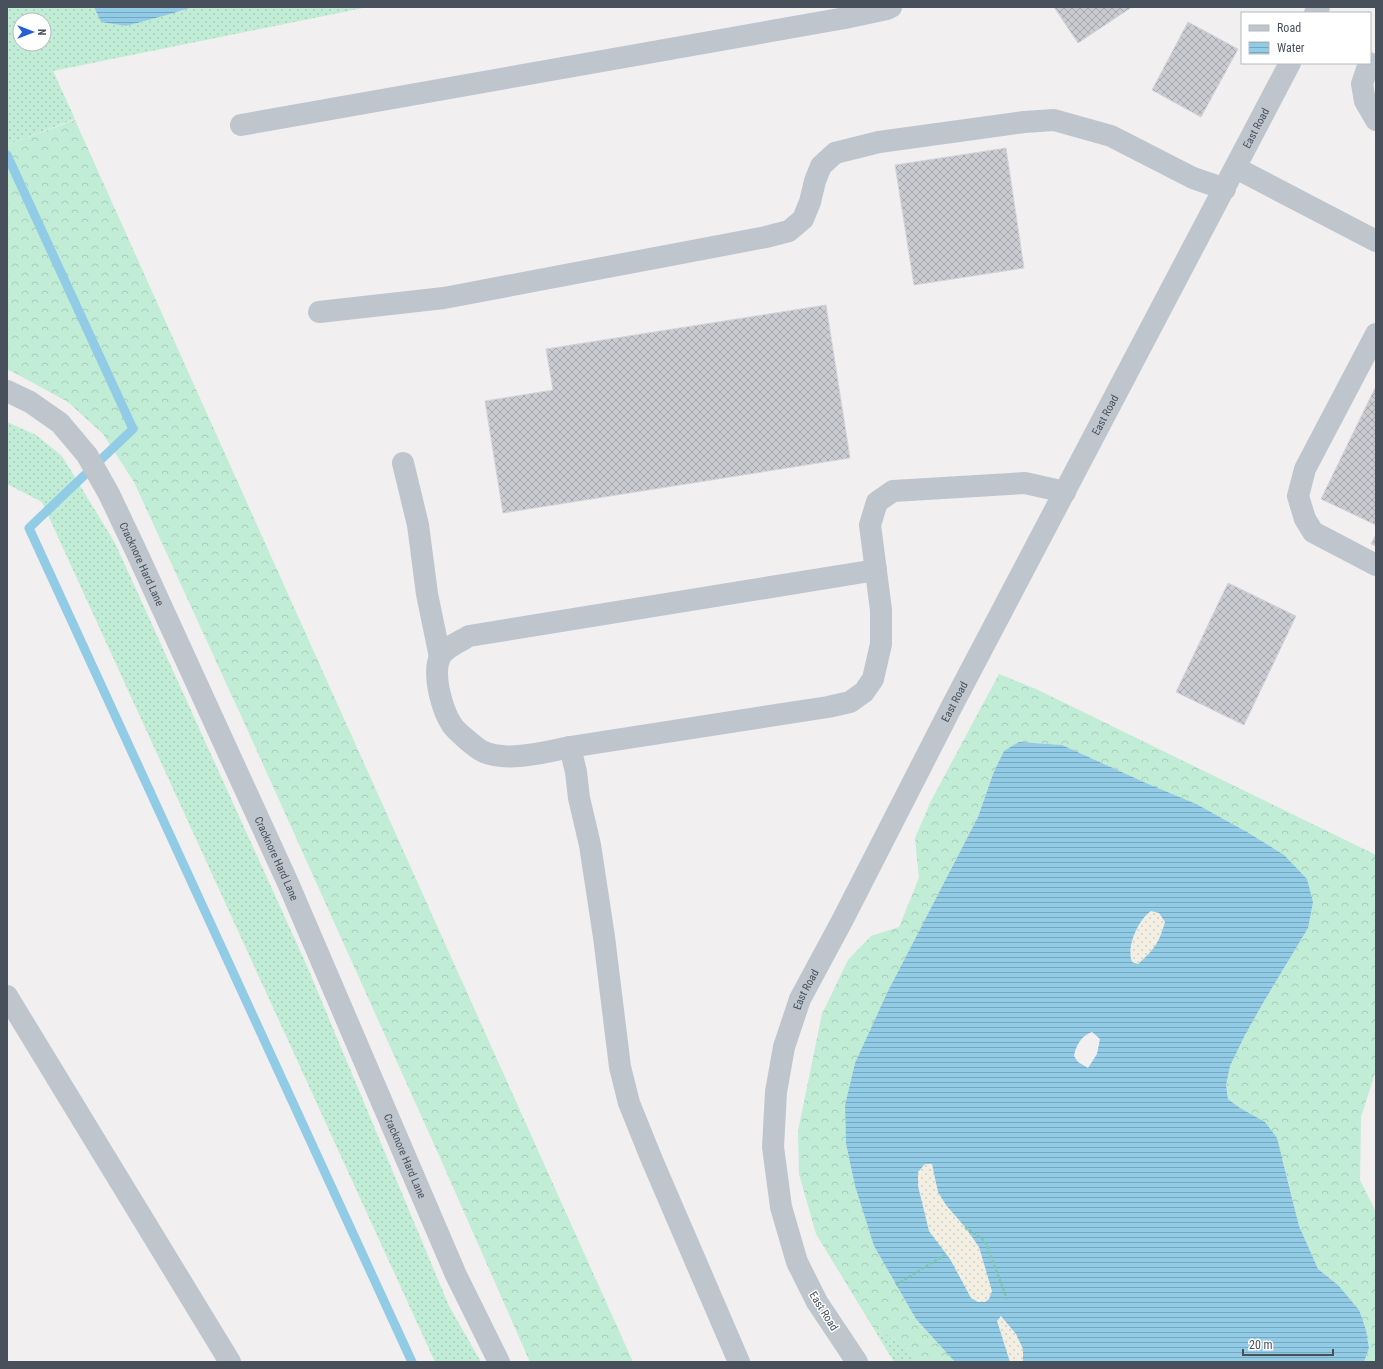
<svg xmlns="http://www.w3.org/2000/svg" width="1383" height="1369" font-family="'Roboto Condensed',sans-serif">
<defs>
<pattern id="grass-dots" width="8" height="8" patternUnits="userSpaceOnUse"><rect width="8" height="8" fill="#c1ecd6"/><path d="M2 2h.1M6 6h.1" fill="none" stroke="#a7ccba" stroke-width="1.8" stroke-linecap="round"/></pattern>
<pattern id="forest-crowns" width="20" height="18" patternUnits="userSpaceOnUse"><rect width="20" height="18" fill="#c1ecd6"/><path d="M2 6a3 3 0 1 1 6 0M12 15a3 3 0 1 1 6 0" fill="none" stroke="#a7ccba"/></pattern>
<pattern id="sand-dots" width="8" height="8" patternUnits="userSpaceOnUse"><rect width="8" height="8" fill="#f2eee1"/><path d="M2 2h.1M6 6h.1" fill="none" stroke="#d1cec3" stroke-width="1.8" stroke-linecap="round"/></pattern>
<pattern id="water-rules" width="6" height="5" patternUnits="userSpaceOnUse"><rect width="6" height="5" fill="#91cbe6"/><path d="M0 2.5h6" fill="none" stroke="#78a7bd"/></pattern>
<pattern id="building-cross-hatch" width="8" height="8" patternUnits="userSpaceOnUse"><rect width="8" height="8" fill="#c9cbd1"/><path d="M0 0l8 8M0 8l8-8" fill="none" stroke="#a5a7ad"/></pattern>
</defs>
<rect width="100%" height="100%" fill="#f1efef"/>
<path fill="url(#grass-dots)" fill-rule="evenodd" d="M7,7H94L101,22L126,26L167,15L193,7H368L53,71L75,119L7,145ZM20,20H44V44H20Z
M7,422L36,435L62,456L115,543L307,966L449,1306L481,1362H435L42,502L7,484Z
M874,1329L907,1347L919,1362H894Z"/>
<path fill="url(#forest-crowns)" d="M75,120L633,1362H530L438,1153L248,731L134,482L103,434L68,402L13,372L7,370V145Z
M999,674L1036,689L1376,855V1070L1361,1117L1360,1180L1376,1212V1362H1364L1369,1348L1366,1330L1338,1285L1318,1269L1299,1226L1283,1160L1240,1108L1228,1099L1226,1085L1230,1066L1245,1035L1263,1003L1294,951L1307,879L1283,855L1247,832L1196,805L1146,783L1062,745L1020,742L993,774L978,817L887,993L855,1063L845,1105L846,1145L855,1186L874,1246L916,1319L955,1362H919L907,1347L874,1329L816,1234L799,1174L798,1131L822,1014L848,960L871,936L899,927L919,878L915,838L931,801Z"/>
<path fill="url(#sand-dots)" d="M1151,911L1159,913L1165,922C1159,944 1154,949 1138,965L1132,962L1130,957L1131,942L1145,916Z
M925,1164H932L946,1205L965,1227L979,1247L992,1291L989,1299L985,1302H978L971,1298L950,1259L929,1231L918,1186V1172Z
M1001,1316L1016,1334L1023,1349V1362H1010L997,1321Z"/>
<path fill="url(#water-rules)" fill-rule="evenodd" d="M94,7H193L167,15L126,26L101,22Z
M1019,742L1062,745L1146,783L1196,804L1247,832L1284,855L1307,879L1313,902L1308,928L1263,1003L1245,1035L1230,1066L1226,1085L1228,1099L1240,1108L1265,1122L1277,1138L1299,1226L1318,1269L1338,1285L1359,1310L1366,1330L1369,1348L1364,1362H1023V1349L1016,1334L1001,1316L997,1321L1010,1362H955L916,1319L874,1246L855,1186L846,1144L845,1105L855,1063L887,993L978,817L993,774L1004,751ZM1151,911L1159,913L1165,922C1159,943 1154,950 1138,964L1132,962C1126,947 1138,920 1151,911ZM1092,1032L1100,1039L1097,1054L1088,1068L1078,1062L1074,1056C1076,1045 1081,1036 1092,1032ZM925,1164H932L938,1192L946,1205L965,1227L979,1247L992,1291L989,1299L985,1302H978L971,1298L950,1259L929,1231L918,1186V1172Z"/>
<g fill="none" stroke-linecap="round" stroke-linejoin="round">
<path stroke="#91cbe6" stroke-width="9" d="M7,155L133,429L29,528L412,1362"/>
</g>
<path fill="url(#building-cross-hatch)" stroke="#d3d5da" d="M1054,7H1132L1078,43Z
M1188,22L1238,49L1201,117L1152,90Z
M1006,148L1024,268L914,285L895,165Z
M826,305L850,458L503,513L485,401L553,390L546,349Z
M1376,386V525L1321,499Z
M1376,534V546L1371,544Z
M1228,583L1296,616L1244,725L1176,692Z"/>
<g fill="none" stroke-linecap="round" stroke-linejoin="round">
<path stroke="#7bc8aa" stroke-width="2.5" stroke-dasharray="3 2" stroke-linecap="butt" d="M965,1227L985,1241L1007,1299
M896,1285L946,1254"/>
<g stroke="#bec5cd" stroke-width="22">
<path d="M1315,13L1319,7"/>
<path d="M1369,63L1362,84L1365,101L1376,120"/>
<path d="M241,125L845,18L887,9L891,7"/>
<path d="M1236,168L1376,241"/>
<path d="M319,312L444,298L766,237L789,231L803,219L810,202L815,181L821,166L835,153L879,142L1024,122L1054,120L1111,136L1193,178L1225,189"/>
<path d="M1376,334L1305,469L1298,496L1305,519L1313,532L1376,565"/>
<path id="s1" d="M7,391L30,402L60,423L87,455L109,494L137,553L288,883L456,1275L499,1362"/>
<path d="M403,463L418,525L427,594L440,657"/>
<path d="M570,747C547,752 504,763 482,751C476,748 456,731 452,725C442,710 432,674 440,657C444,648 461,641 469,636L876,570"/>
<path d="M7,996L230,1362"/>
<path d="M739,1362L652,1160L629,1103L620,1067L604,937L590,845L579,798L576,772L570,747L828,707L850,702L864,692L873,679L881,644V610L870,525L877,502L893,491L1025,483L1065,492"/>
<path id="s2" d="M857,1362L817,1302L797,1262L781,1207L773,1147L776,1092L784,1047L800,999L842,921L953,704L1290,63"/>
</g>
</g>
<g text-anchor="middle" stroke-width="3" stroke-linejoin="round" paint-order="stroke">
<g font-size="11" fill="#48505b" stroke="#fff">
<text dy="4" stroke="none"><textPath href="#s2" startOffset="1369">East Road</textPath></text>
<text dy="4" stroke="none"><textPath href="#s2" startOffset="1045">East Road</textPath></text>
<text dy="4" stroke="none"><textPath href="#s1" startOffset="226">Cracknore Hard Lane</textPath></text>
<text dy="4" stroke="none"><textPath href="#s2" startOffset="721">East Road</textPath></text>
<text dy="4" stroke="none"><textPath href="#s1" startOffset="550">Cracknore Hard Lane</textPath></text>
<text dy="4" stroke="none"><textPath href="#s2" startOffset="397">East Road</textPath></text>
<text dy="4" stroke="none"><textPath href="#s1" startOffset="874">Cracknore Hard Lane</textPath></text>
<text transform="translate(824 1311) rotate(58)" y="4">East Road</text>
</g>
</g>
<rect width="1383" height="1369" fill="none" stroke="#48505b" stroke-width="16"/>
<rect x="1241" y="12" width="130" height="52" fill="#ffffff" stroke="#b6b9bd"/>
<rect x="1249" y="25" width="20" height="6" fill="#bec5cd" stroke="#b6b9bd"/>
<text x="1277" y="32" font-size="12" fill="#48505b">Road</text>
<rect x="1249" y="42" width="20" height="12" fill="url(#water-rules)" stroke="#b6b9bd"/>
<text x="1277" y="52" font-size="12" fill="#48505b">Water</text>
<g transform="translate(32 32) rotate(90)"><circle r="19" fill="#ffffff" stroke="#b6b9bd"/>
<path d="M0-3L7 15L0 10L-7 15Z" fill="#255fd5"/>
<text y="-6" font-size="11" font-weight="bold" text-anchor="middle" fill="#48505b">N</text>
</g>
<path d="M1243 1349v6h90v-6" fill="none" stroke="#48505b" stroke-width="2"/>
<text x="1249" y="1349" font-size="12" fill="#48505b" stroke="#ffffff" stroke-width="3" paint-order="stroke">20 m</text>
</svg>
